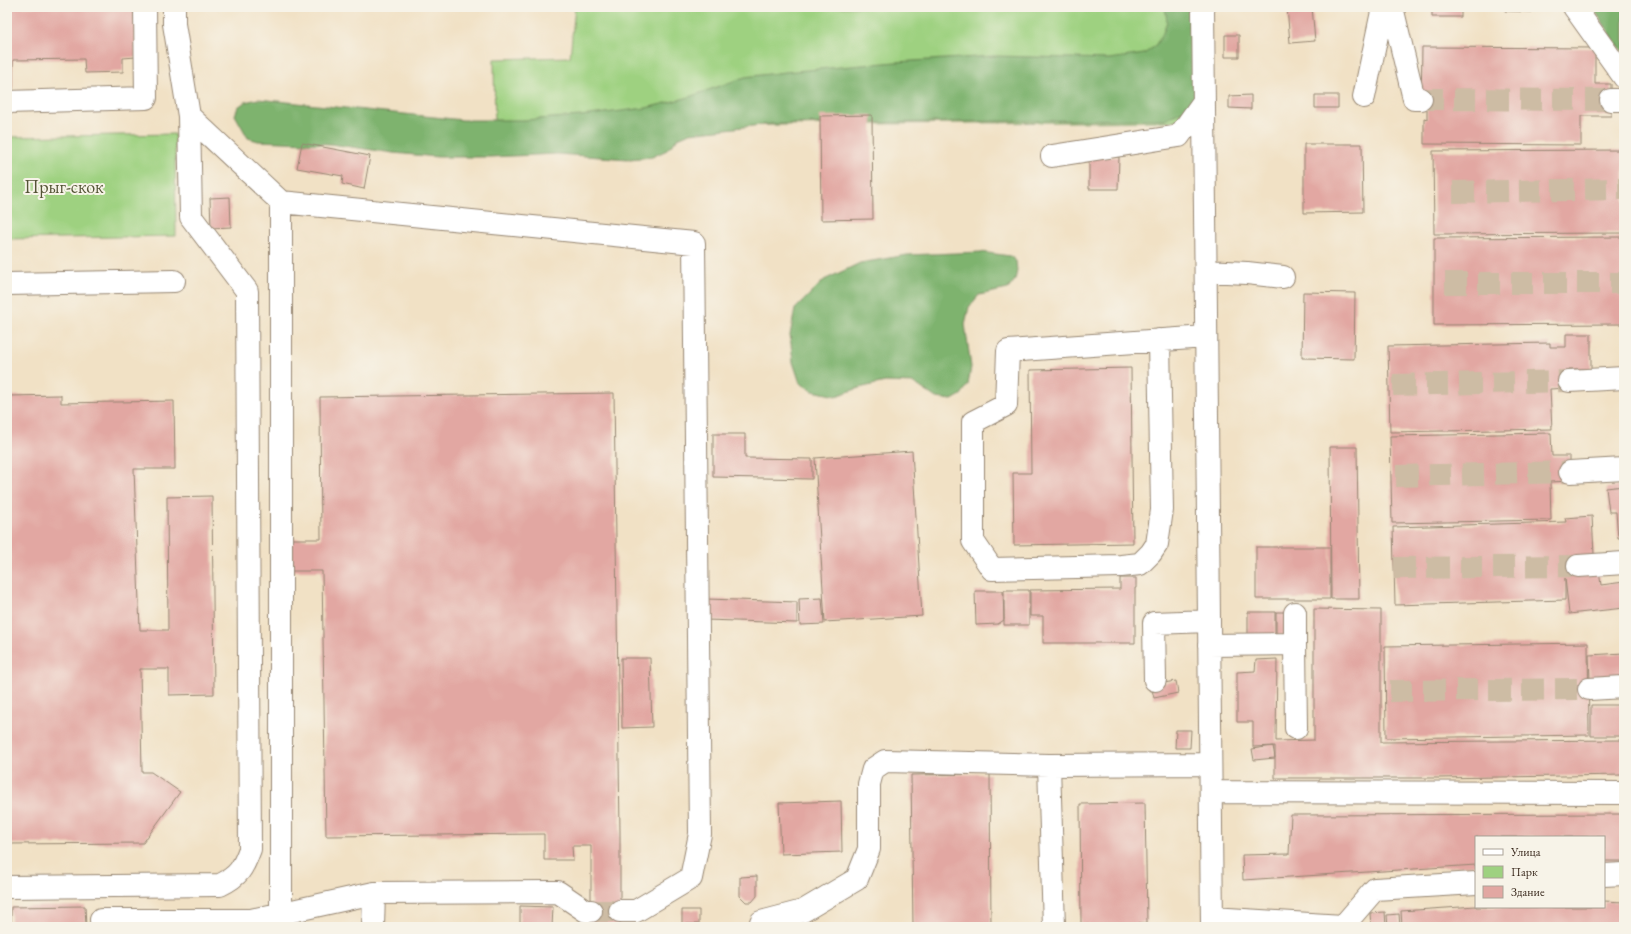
<svg xmlns="http://www.w3.org/2000/svg" width="1631" height="934" font-family="'EB Garamond',serif">
<rect width="100%" height="100%" fill="#f7f3e8"/>
<filter id="ink" filterUnits="userSpaceOnUse"><feTurbulence type="fractalNoise" baseFrequency=".025" numOctaves="2"/><feDisplacementMap in="SourceGraphic" scale="8" xChannelSelector="R" yChannelSelector="G"/><feConvolveMatrix kernelMatrix="1 2 1 2 8 2 1 2 1" color-interpolation-filters="sRGB"/></filter>
<filter id="wash" filterUnits="userSpaceOnUse"><feTurbulence type="fractalNoise" baseFrequency=".012" numOctaves="4" result="noise"/><feDisplacementMap in="SourceGraphic" scale="16" xChannelSelector="R" yChannelSelector="G"/><feGaussianBlur stdDeviation="0.9" result="paint"/><feColorMatrix in="noise" values="0 0 0 0 0 0 0 0 0 0 0 0 0 0 0 0 0 1.4 0 .05"/><feComposite in="paint" operator="in"/></filter>
<g filter="url(#wash)">
<rect width="100%" height="100%" fill="#f1e1c5"/>
<path fill="#9ed180" stroke="#6c7e4f" d="M575,7H1199L1200,88L1181,119L1175,121L495,128L494,59L570,57Z
M175,134L176,236L7,239V137Z"/>
<path fill="#7eb36e" stroke="#5c6e46" d="M1165,7H1198L1195,100L1185,110L1165,119L770,124L690,133L678,138L667,150L652,157L629,159L557,154L490,157H438L393,153L331,144L258,141L248,138L235,115L238,107L245,102L258,99L463,120H524L581,116L646,108L686,98L745,77L785,72L896,62L994,56L1109,59L1144,54L1155,46L1163,33L1167,21Z
M1592,7H1624V54Z
M981,252L1010,256L1016,261L1017,271L1015,280L1008,289L979,295L969,307L965,324L971,367L968,385L961,395L952,400L936,398L914,383L885,382L859,388L836,396L813,391L800,383L793,362L790,335L795,309L824,280L860,263L907,255Z"/>
<g id="blocks">
<path fill="#e2a7a2" d="M7,7H135L136,57L123,58V72L85,73L84,59L13,60V89H7Z
M1287,7H1312L1315,41L1290,43Z
M1432,7H1461V17H1432Z
M1502,7H1532V12L1505,11Z
M1225,35H1239V57H1225Z
M1422,47L1595,48V84H1611V116H1581V145L1424,144V118L1427,119V108H1421Z
M1251,95V109L1229,108V96Z
M1315,95H1338V108H1315Z
M872,115L873,219L821,220L820,116Z
M302,143L370,156L364,189L342,184L343,176L297,168Z
M1304,144H1362L1363,212L1304,213Z
M1624,150V233L1434,234L1433,151Z
M1089,157H1119L1118,189H1089Z
M230,197L231,227L211,228L210,198Z
M1624,237V324L1434,325V238Z
M1303,292L1355,293L1354,359L1302,358Z
M1566,334H1591V369H1569V388L1550,389L1552,429L1390,432L1388,346L1550,343V347H1566Z
M1131,368L1133,543L1014,545L1013,473H1031L1030,370Z
M614,393L620,832V927H591V846H572L573,860H544V834L326,836L322,571H285V539H321L320,397Z
M61,395V403L174,401L175,469H134L140,630H168L167,497L212,496L214,694L169,695V669H140L142,772H151L180,792L143,843L7,844V396Z
M1551,433L1552,456H1570V481L1550,482L1551,520L1392,523L1390,436Z
M713,434H745V458L812,459V479L713,477Z
M1330,447H1357L1359,599H1331Z
M912,451L922,616L825,622L815,458Z
M1624,486V538H1618L1616,512H1609L1606,488Z
M1592,516L1594,554L1599,571L1601,585L1624,582V608L1569,614L1565,578V600L1395,605L1393,527L1566,522L1565,518Z
M1256,547H1330V599H1256Z
M1120,578H1136V588H1135V643H1043V616H1030V590L1120,589Z
M1004,590H1029V625H1004Z
M975,591H1003L1004,620L998,624L976,625Z
M822,598L824,624L800,625L799,599Z
M706,599L797,602V623L706,620Z
M1314,609L1381,610V742L1624,740V775L1438,778H1275V746L1253,747V722H1237V672L1255,671L1256,660L1277,659L1276,741L1314,740Z
M1248,612H1275V635H1248Z
M1276,612H1290V635H1276Z
M1588,643L1589,735L1386,738L1385,646Z
M1624,653V678L1590,680L1589,655Z
M621,658H650L652,727L622,728Z
M1176,681L1178,693L1154,698L1151,685Z
M1591,705H1624V736H1591Z
M1176,730H1191L1190,748H1175Z
M1273,746L1275,758L1254,760L1252,749Z
M990,774L991,927H913L911,775Z
M841,801L842,852L781,854L779,803Z
M1145,803L1147,923H1139V927H1088V924H1081L1080,804Z
M1624,814V861H1604V837H1476V865L1243,880L1242,855L1289,854L1291,815Z
M757,876V896L752,902H746L740,896V877Z
M1604,901L1624,902V927H1402L1401,911L1476,906V907H1604Z
M85,906L86,927H11V907Z
M520,906L553,907L552,927H520Z
M682,910H699V924H682Z
M1385,912L1386,927H1371L1370,913Z
M1399,914L1400,927H1388L1387,915Z"/>
</g>
</g>
<g filter="url(#ink)">
<use href="#blocks" fill-opacity="0" stroke="#968672" stroke-width="1"/>
<g fill="none" stroke-linecap="round" stroke-linejoin="round">
<path stroke="#cdbca4" stroke-width="22" stroke-dasharray="22 11" stroke-linecap="butt" d="M1421,99L1611,100
M1453,192L1624,189
M1445,283H1624
M1393,385L1569,381
M1396,476L1570,472
M1394,568L1578,566
M1390,691L1589,689
M591,911H620"/>
<defs>
<path id="minor" d="M174,7V24L189,116L281,202L694,243L700,834L691,878L636,911H620
M1203,7L1212,927
M1392,7L1414,99H1421
M1574,7L1624,77
M1364,97L1383,7
M1611,100H1624
M7,102L146,98L145,7
M1052,156L1179,136L1204,101
M281,202V913
M1206,271L1247,273L1283,277
M7,284L174,281
M1159,340L1162,510L1157,544L1151,553L1140,564L1121,566L992,569L973,541V422L1006,405L1008,351L1206,337
M1569,381L1624,378
M1570,472L1624,469
M1578,566L1624,563
M1295,613V644
M1209,645L1295,644L1296,728
M1155,680L1154,623L1209,621
M1589,689L1624,687
M1211,792L1624,793
M1604,875L1624,874
M7,887L220,885C239,876 243,868 250,849L247,291L191,217L189,116
M1212,918L1343,926L1344,927
M101,920H251L374,893
M761,922L803,911L857,879L869,849V784L873,769L885,761L1049,765
M1343,926L1375,889L1476,883
M373,927L374,893L558,892L586,911H591
M1054,927L1049,765L1210,764"/>
</defs>
<use href="#minor" stroke="#968672" stroke-width="24"/>
<use href="#minor" stroke="#fff" stroke-width="22"/>
</g>
</g>
<g text-anchor="middle" stroke-width="4" stroke-linejoin="round" paint-order="stroke">
<g font-size="18" fill="#545436" stroke="#f7f3e8">
<text x="64" y="193">Прыг-скок</text>
</g>
</g>
<rect width="1631" height="934" fill="none" stroke="#f7f3e8" stroke-width="24"/>
<rect x="1475" y="836" width="130" height="72" fill="#f7f3e8" stroke="#aca397"/>
<rect x="1483" y="849" width="20" height="6" fill="#ffffff" stroke="#aca397"/>
<text x="1511" y="856" font-size="12" fill="#3b2a1e">Улица</text>
<rect x="1483" y="866" width="20" height="12" fill="#9ed180" stroke="#aca397"/>
<text x="1511" y="876" font-size="12" fill="#3b2a1e">Парк</text>
<rect x="1483" y="886" width="20" height="12" fill="#e2a7a2" stroke="#aca397"/>
<text x="1511" y="896" font-size="12" fill="#3b2a1e">Здание</text>
</svg>
